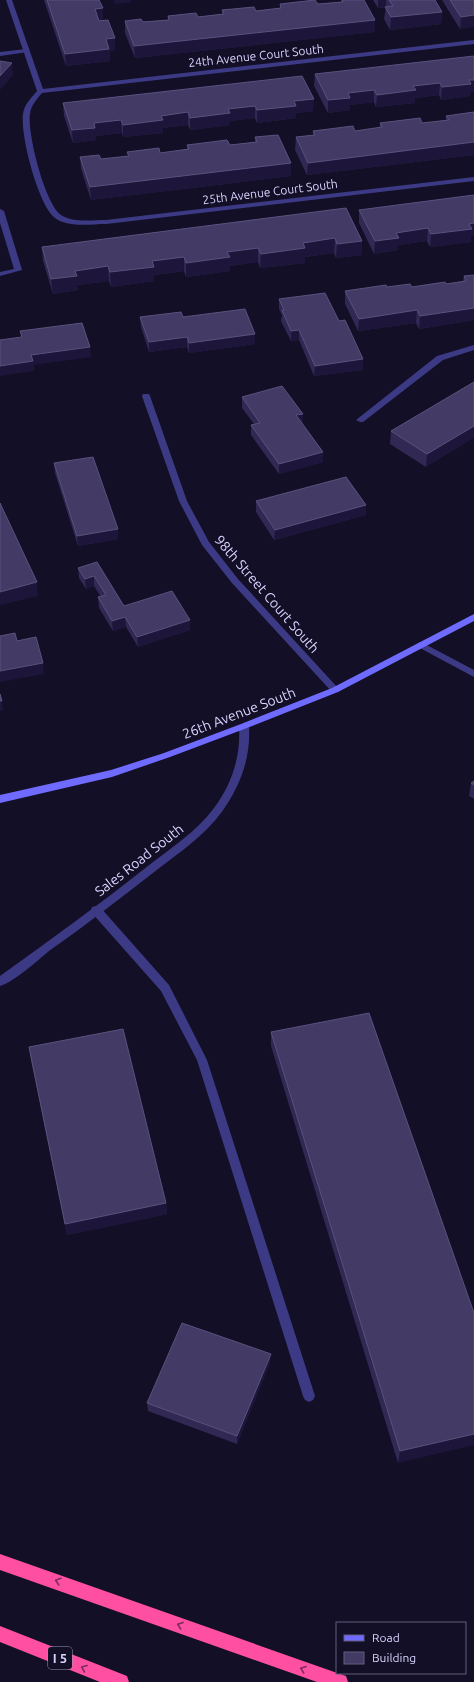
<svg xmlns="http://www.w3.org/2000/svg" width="474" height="1682" font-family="Ubuntu,sans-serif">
<rect width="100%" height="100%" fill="#130f26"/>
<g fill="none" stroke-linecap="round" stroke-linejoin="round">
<path fill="#3d3a85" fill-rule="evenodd" d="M26,49L29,51L28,52L0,56V52Z
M474,345V350L443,360L363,422H360L356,420L437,356Z
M421,642L474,670V677L418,647L416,645L418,643Z
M96,906L100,907L169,985L207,1060L315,1396L313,1400L309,1402L305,1400L303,1396L197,1060L161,991L92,913L91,910L92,907Z"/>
<path fill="#3d3a85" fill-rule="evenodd" d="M6,0H12L43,89L474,40V44L42,93C37,99 31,105 30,114C27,133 45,204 61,215C73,223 92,220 106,220L474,177V181L106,224C90,224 69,228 55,218C38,205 20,135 23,114C24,105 31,98 37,91Z
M0,209L4,211L22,270L0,276V272L14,269L0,223Z
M143,394H149L150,396L187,501L209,542L238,579L338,688L340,690L338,692H332L232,583L202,545L179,501L142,396Z
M244,723L249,726C251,758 240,787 221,813C204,836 180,852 158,869C122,897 86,925 49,951C37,961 14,982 0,986V976C50,940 100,904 148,866C171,848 196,832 214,808C232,784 241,756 239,726Z"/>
<path fill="#6f6bff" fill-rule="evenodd" d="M474,614V621L338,692L247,728L170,757L112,777L0,803V795L111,770L164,753L241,724L332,688Z"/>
<path fill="#ff4fa3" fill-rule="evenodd" d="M0,1554L340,1674L346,1676L348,1682H317L0,1570Z
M0,1626L127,1676L129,1682H100L0,1642Z"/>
</g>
<path fill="#312854" d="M44,0H99L103,20L99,21L115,50L110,51V61L66,66Z
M341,0H364L375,20V32L135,58L125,33V21L143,22L168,20V16L198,17L222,14V10L256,11L280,8V4H318L341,2Z
M373,0H435L442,12L441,24L390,30L384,19L386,7L378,8Z
M442,0H474L460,29Z
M474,56L470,96L441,100L439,95L415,98V103L376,107L374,102L350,105V110L328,113L314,86L315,74Z
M302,76L313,111L296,113V118L257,123L255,118L230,121V125L190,130L188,125L163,128V133L123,137L122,133L96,136V140L73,143L64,116L63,103Z
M474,112V155L307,175L295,150L296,137L313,135V131H355L380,128V123H422L446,120V116Z
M255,137L291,163V176L91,200L81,169L80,157L101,159L128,156L127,152L160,153L187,150V145H230L255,142Z
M474,195V236H471V242L430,247L427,241L398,245V250L374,254L359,223V210Z
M346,208L362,241V255L336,258L334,253L305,257V263L260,268L258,262L230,266V271L186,277L184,271L154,275V281L111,287L109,281L77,285L78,290L53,294L43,261L42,247Z
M474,275V320L419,329L416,323L358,331L345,304V291L387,287H412L446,284L463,281L464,276Z
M279,299L339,321L363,370L314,376L299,340L291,341L281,321L282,315L279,309Z
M140,317H183L255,334V344L189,353L187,347L149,352L141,327Z
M474,382L426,467L390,444L391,431Z
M242,397L303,424H302L323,462L279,474L251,435V425L254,424L242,408Z
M54,463L118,539L78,546L55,473Z
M256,501L366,505V515L274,540L256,512Z
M97,562L124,606L190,630L138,647L126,627L113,631L99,608L98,597H101L94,586L86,589L79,578L78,568Z
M474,781V799L469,796L471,783Z
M271,1032L474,1313L398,1463L271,1046Z
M29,1047L166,1203L167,1214L67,1235L31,1060Z
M270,1363L237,1444L148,1411L147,1403Z"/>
<path fill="#1d163a" d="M114,0H131V2L115,4Z
M378,0H386V7L378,8Z
M103,8V20L96,21L95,9Z
M442,12L441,24L390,30L391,17Z
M474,15V27L460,29L461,17Z
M375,20V32L135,58L134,46Z
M115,38V50L110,51V61L66,66L65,54L106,39Z
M12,63L13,75L0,90V76Z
M469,80H474V92H471L470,96L441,100L442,87Z
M440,83L439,95L415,98V103L376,107L377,95L413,86Z
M374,90V102L350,105V110L328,113V100L348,93Z
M314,99L313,111L296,113V118L257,123V110L294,101Z
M255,106V118L230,121V125L190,130V118L228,109Z
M188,112V125L163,128V133L123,137V125L161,116Z
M121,120L122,133L96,136V140L73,143L72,130L94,123Z
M474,142V155L307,175L308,163Z
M291,163V176L91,200L90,187Z
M474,223V236H471V242L430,247L431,234L469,224Z
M428,228L427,241L398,245V250L374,254L375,241L396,233Z
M335,238L334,253L305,257V263L260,268L261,254L303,243Z
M362,241V255L336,258L337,244Z
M258,248V262L230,266V271L186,277V263L227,252Z
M184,257V271L154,275V281L111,287L110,272L152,261Z
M108,266L109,281L77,285L78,290L53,294L51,279L75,271Z
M474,308V320L419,329L420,316Z
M417,310L416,323L358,331L359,319Z
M299,330V340L291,341V331Z
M255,334V344L189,353V343Z
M187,337V347L149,352V342Z
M90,347L91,357L34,365V371L0,376V366L31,355Z
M363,359V370L314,376L315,366Z
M303,414V424L295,426L296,415Z
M474,426V438L426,467L427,454Z
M323,452V462L279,474V464Z
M366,505V515L274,540L275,530Z
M118,529V539L78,546L77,536Z
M94,576V586L86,589L85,579Z
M37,582L38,596L0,605V592Z
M125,617L126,627L113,631L112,621Z
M190,620V630L138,647L137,637Z
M43,663L44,674L0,682V671Z
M0,701H2L3,711H0Z
M166,1203L167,1214L67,1235L65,1224Z
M271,1354L270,1363L237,1444V1436Z
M474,1434V1445L398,1463L400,1451Z"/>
<path fill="#433a66" stroke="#5a527e" d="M47,0H99L103,8L95,9L99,21L108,20L115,38L106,39L109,49L65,54Z
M315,0L318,4L343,2L342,0H364L375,20L134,46L125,21L141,19L143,22L169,20L168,16L196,13L198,17L224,14L222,10L254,7L256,11L281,8L280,4Z
M389,0H435L442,12L391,17L385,7L393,6Z
M450,0H474V15L461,17Z
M474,56V80H469L471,84L442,87L440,83L413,86L416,90L377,95L374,90L348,93L350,98L328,100L315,74Z
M0,61L12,63L0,76Z
M302,76L314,99L294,101L296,106L257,110L255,106L228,109L230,113L190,118L188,112L161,116L163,120L123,125L121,120L94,123L95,128L72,130L63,103Z
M474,112V142L308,163L296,137L315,135L313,131L353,126L355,131L382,127L380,123L420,118L422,123L449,120L446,116Z
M278,135L291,163L90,187L80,157L99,155L101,159L129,156L127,152L159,148L160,153L189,149L187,145L227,140L230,145L257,142L255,137Z
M474,195V223L469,224L472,229L431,234L428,228L396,233L399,238L375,241L359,210Z
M346,208L362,241L337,244L335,238L303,243L305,248L261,254L258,248L227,252L230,257L186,263L184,257L152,261L154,267L110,272L108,266L75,271L77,276L51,279L42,247Z
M474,275V308L420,316L417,310L359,319L345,291L386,285L387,287L410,284L412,287L445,282L446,284L466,281L464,276Z
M325,293L339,321L345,320L363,359L315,366L299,330L291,331L282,310H284L279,299Z
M245,309L255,334L189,343L187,337L149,342L140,317L181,312L183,317Z
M82,323L90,347L31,355L33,361L0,366V340L22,337L20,331Z
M474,382V426L427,454L391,431Z
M282,386L303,414L296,415L323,452L279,464L251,425L260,423L242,397Z
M93,457L118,529L77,536L54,463Z
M346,477L366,505L275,530L256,501Z
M0,503L37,582L0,592Z
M97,562L124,606L172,591L190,620L137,637L125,617L112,621L98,597L106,595L94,576L85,579L78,568Z
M15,633L17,641L36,637L43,663L0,671V636Z
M0,694L2,701H0Z
M474,781V785L471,783Z
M369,1013L474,1313V1434L400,1451L271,1032Z
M123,1029L166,1203L65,1224L29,1047Z
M182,1323L271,1354L237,1436L147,1403Z"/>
<defs><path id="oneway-chevron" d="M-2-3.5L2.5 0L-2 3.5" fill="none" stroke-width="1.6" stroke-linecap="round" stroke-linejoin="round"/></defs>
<g stroke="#7d2c5e">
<use href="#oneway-chevron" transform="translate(58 1581) rotate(-162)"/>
<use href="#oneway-chevron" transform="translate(180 1625) rotate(-160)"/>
<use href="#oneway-chevron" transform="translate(84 1668) rotate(-158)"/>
<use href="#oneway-chevron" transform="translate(303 1669) rotate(-160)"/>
</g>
<g text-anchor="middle" stroke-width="3.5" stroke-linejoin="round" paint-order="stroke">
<g font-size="12" fill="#d9d4ff" stroke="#130f26">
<text transform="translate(256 56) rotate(-6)" y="4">24th Avenue Court South</text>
<text transform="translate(270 192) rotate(-7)" y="4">25th Avenue Court South</text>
</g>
<rect fill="#130f26" stroke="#9e99be" stroke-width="1" x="48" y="1647" width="24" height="22" rx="3"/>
<g font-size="13" font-weight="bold" fill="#d9d4ff">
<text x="60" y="1663">I 5</text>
</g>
<g font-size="14" fill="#d9d4ff" stroke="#130f26">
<text transform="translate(267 594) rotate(49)" y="5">98th Street Court South</text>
<text transform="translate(239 713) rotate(-21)" y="5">26th Avenue South</text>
<text transform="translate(139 860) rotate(-38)" y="5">Sales Road South</text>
</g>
</g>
<rect x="336" y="1622" width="130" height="52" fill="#130f26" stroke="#625e7d"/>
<rect x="344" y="1635" width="20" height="6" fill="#6f6bff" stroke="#625e7d"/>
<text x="372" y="1642" font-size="12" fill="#d9d4ff">Road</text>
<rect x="344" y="1652" width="20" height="12" fill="#433a66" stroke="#625e7d"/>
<text x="372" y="1662" font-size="12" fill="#d9d4ff">Building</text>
</svg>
